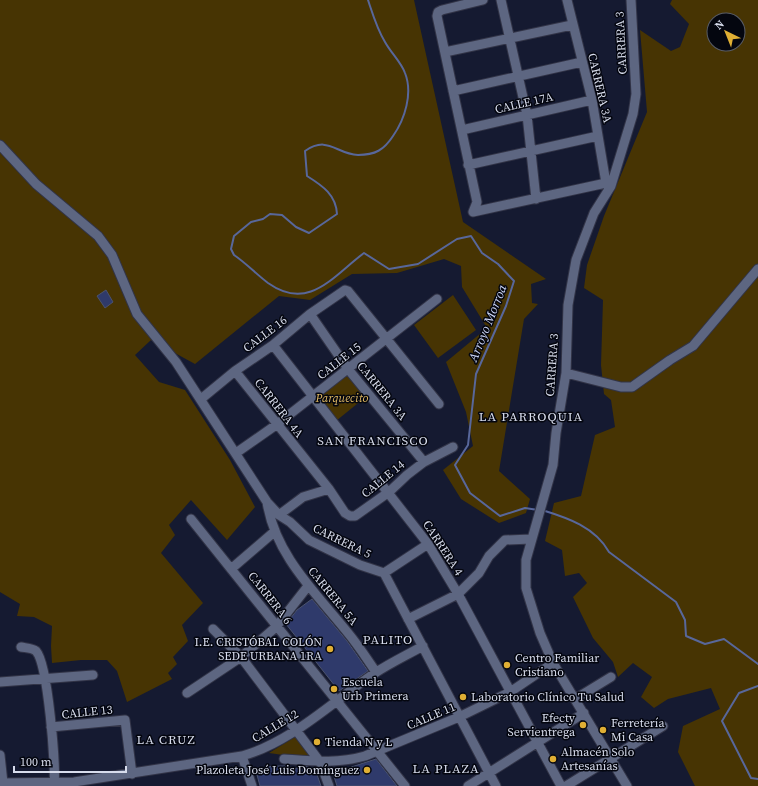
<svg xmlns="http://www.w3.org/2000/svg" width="758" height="786" font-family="'Source Serif 4',serif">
<rect width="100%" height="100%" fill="#151a31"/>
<path fill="#473403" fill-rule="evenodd" d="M0,0H414L463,222L546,279L531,284L532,303L538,304L524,319L499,471L530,499L526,513L499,523L461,499L443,470L473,446L466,412L446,362L487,328L462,287L461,266L444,259L397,273L352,274L310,300L279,296L195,364L151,340L135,355L159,382L185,390L230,460L255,507L227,540L191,500L169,525L175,535L161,553L203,603L182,625L188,641L173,657L177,664L168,673L172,679L127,702L117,671L107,660H81L52,663L51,646L52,626L34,617L17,616L20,604L0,592Z
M672,0H758V786H695L678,752L683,726L720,709L711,688L668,699L654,708L641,697L652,677L633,663L618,677L613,662L593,638L573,597L587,583L579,573L565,576L562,550L545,541L554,503L581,496L595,435L615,427L611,400L604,394L601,365L603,300L584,288L587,265L604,216L647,112L640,30L671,51L680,47L689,24L670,4ZM714,20H738V44H714Z
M453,295L476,330L438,358L414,325Z
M350,372L368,395L336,421L317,398Z
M295,737L315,757L312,759L269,753Z"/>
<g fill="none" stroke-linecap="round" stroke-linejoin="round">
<path stroke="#58679b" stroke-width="2" d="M368,0C373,15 377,29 385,42C391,53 401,62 405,73C413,93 405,119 393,136C384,150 375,155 358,155C336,154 328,135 305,151L307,176C323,186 336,195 337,214L309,233L296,227L282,215L270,214L263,219L251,222L234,236L231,249L234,255C246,263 256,274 268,283C309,312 333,276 364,253L389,269L418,264L457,239L471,236L482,253L498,264L514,281L506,306L476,374L468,445L455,465L470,493L500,516L525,508L538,510
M542,510C568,518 595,527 609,552L676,602L685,620L686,636L705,644L724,639L758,664
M758,686L739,693L722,721L751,778L758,779"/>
</g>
<path fill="#2f3a6b" stroke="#4b536e" d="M106,290L113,302L105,308L97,296Z
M312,599L347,641L368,671L339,691L286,624L297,610Z
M376,759L397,786H337L333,773Z
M272,766H285L287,771L304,766L315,769L321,786H260L256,771Z"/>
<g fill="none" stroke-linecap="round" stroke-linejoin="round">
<defs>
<path id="minor" d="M483,0L442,10L438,12L437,16L477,202L473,212L606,183L611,186
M501,0L527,115L536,199
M567,0L592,100L606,183
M445,52L572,25
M453,91L582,62
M462,130L592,100
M0,145L36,184L98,236L112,255L137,314L176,362L267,502L279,515L290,522L309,540L360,565L384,573L496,786
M468,165L598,136
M310,314L348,369L424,462
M273,345L428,544L458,594L561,786
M235,371L329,489L345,513L350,516H355L389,492L407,475L424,462L453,447
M566,373L621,387H632L670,360L693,346L758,269
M201,399L235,371L273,345L310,314L345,290L348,291L439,404
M236,453L276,425L437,299
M267,502C275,555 316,593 348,633C358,645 367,659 376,672
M279,515L303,497L329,489
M191,519L405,786
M231,569L274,532
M384,573L428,544
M408,619L458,594L479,573L489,556L505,540L531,539
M213,629L241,657L320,762L329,786
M21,647C26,648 32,648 36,651C48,664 56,766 54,786
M0,682L93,675
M187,693L241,657L276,627L308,586
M575,699L611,677
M51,727L125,720L132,774
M0,755L3,783
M242,756L252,786
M284,759C312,761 337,764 365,756L459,717L510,692L553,663
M0,783L74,782L242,756C292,742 333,701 375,673C390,663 407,655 423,646
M468,786L584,713
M566,786L663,726
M627,786L553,663L540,633L526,588V560L553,465L556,433L566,373L568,305L576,260L594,213L611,186L633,114L636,94L631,0"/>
</defs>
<use href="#minor" stroke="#323447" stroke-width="11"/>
<use href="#minor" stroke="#5d6681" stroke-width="9"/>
</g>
<g fill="#e0af34" stroke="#04060f" stroke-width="1.5">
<circle cx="330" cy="649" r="4"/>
<circle cx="507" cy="665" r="4"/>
<circle cx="334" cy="689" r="4"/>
<circle cx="463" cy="697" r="4"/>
<circle cx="583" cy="725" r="4"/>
<circle cx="603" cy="730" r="4"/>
<circle cx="317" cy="742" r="4"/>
<circle cx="553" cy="759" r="4"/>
<circle cx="367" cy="770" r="4"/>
</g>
<g text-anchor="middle" stroke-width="3" stroke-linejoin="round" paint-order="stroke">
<g font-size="12" fill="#d7dcec" stroke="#04060f">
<text transform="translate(621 43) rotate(-93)" y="4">CARRERA 3</text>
<text transform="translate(600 88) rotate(77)" y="4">CARRERA 3A</text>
<text transform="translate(524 103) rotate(-13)" y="4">CALLE 17A</text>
<text transform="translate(265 334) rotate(-37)" y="4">CALLE 16</text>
<text transform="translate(339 361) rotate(-38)" y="4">CALLE 15</text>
<text transform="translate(552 365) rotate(-86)" y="4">CARRERA 3</text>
<text transform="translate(382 391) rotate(51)" y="4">CARRERA 3A</text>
<text transform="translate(279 408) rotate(52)" y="4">CARRERA 4A</text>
<text transform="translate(383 479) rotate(-39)" y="4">CALLE 14</text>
<text transform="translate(342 541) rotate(26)" y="4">CARRERA 5</text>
<text transform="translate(443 548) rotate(57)" y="4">CARRERA 4</text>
<text transform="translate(333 596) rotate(51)" y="4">CARRERA 5A</text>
<text transform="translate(270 598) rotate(52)" y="4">CARRERA 6</text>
<text transform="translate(87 712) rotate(-6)" y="4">CALLE 13</text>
<text transform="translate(431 716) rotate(-23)" y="4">CALLE 11</text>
<text transform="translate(275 726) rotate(-31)" y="4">CALLE 12</text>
</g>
<g font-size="12" font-style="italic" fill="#e0b962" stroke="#04060f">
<text x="342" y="402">Parquecito</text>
</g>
<g font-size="12" fill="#d7dcec" stroke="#04060f" text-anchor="start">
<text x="322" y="646" text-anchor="end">I.E. CRISTÓBAL COLÓN<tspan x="322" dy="14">SEDE URBANA 1RA</tspan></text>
<text x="515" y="662">Centro Familiar<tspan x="515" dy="14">Cristiano</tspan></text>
<text x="342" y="686">Escuela<tspan x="342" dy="14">Urb Primera</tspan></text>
<text x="471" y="701">Laboratorio Clínico Tu Salud</text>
<text x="575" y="722" text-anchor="end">Efecty<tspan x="575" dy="14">Servientrega</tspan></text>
<text x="611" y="727">Ferretería<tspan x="611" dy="14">Mi Casa</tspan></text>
<text x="325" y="746">Tienda N y L</text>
<text x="561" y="756">Almacén Solo<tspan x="561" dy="14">Artesanías</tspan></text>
<text x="359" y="774" text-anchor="end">Plazoleta José Luis Domínguez</text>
</g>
<g font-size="13" font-style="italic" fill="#cdd7f8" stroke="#04060f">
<text transform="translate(487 323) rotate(-68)" y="5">Arroyo Morroa</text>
</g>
<g font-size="13" letter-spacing="1" fill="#d7dcec" stroke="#04060f">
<text x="531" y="421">LA PARROQUIA</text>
<text x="373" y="445">SAN FRANCISCO</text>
<text x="388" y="644">PALITO</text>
<text x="166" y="744">LA CRUZ</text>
<text x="446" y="773">LA PLAZA</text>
</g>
</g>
<g transform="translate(726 32) rotate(317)"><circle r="19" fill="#04060f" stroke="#585c67"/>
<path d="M0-3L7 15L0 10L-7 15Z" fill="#e0af34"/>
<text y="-6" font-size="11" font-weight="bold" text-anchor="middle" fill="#d7dcec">N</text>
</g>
<path d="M14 766v6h112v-6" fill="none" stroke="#d7dcec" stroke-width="2"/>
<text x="20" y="766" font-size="12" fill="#d7dcec" stroke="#04060f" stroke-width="3" paint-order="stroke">100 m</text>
</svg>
